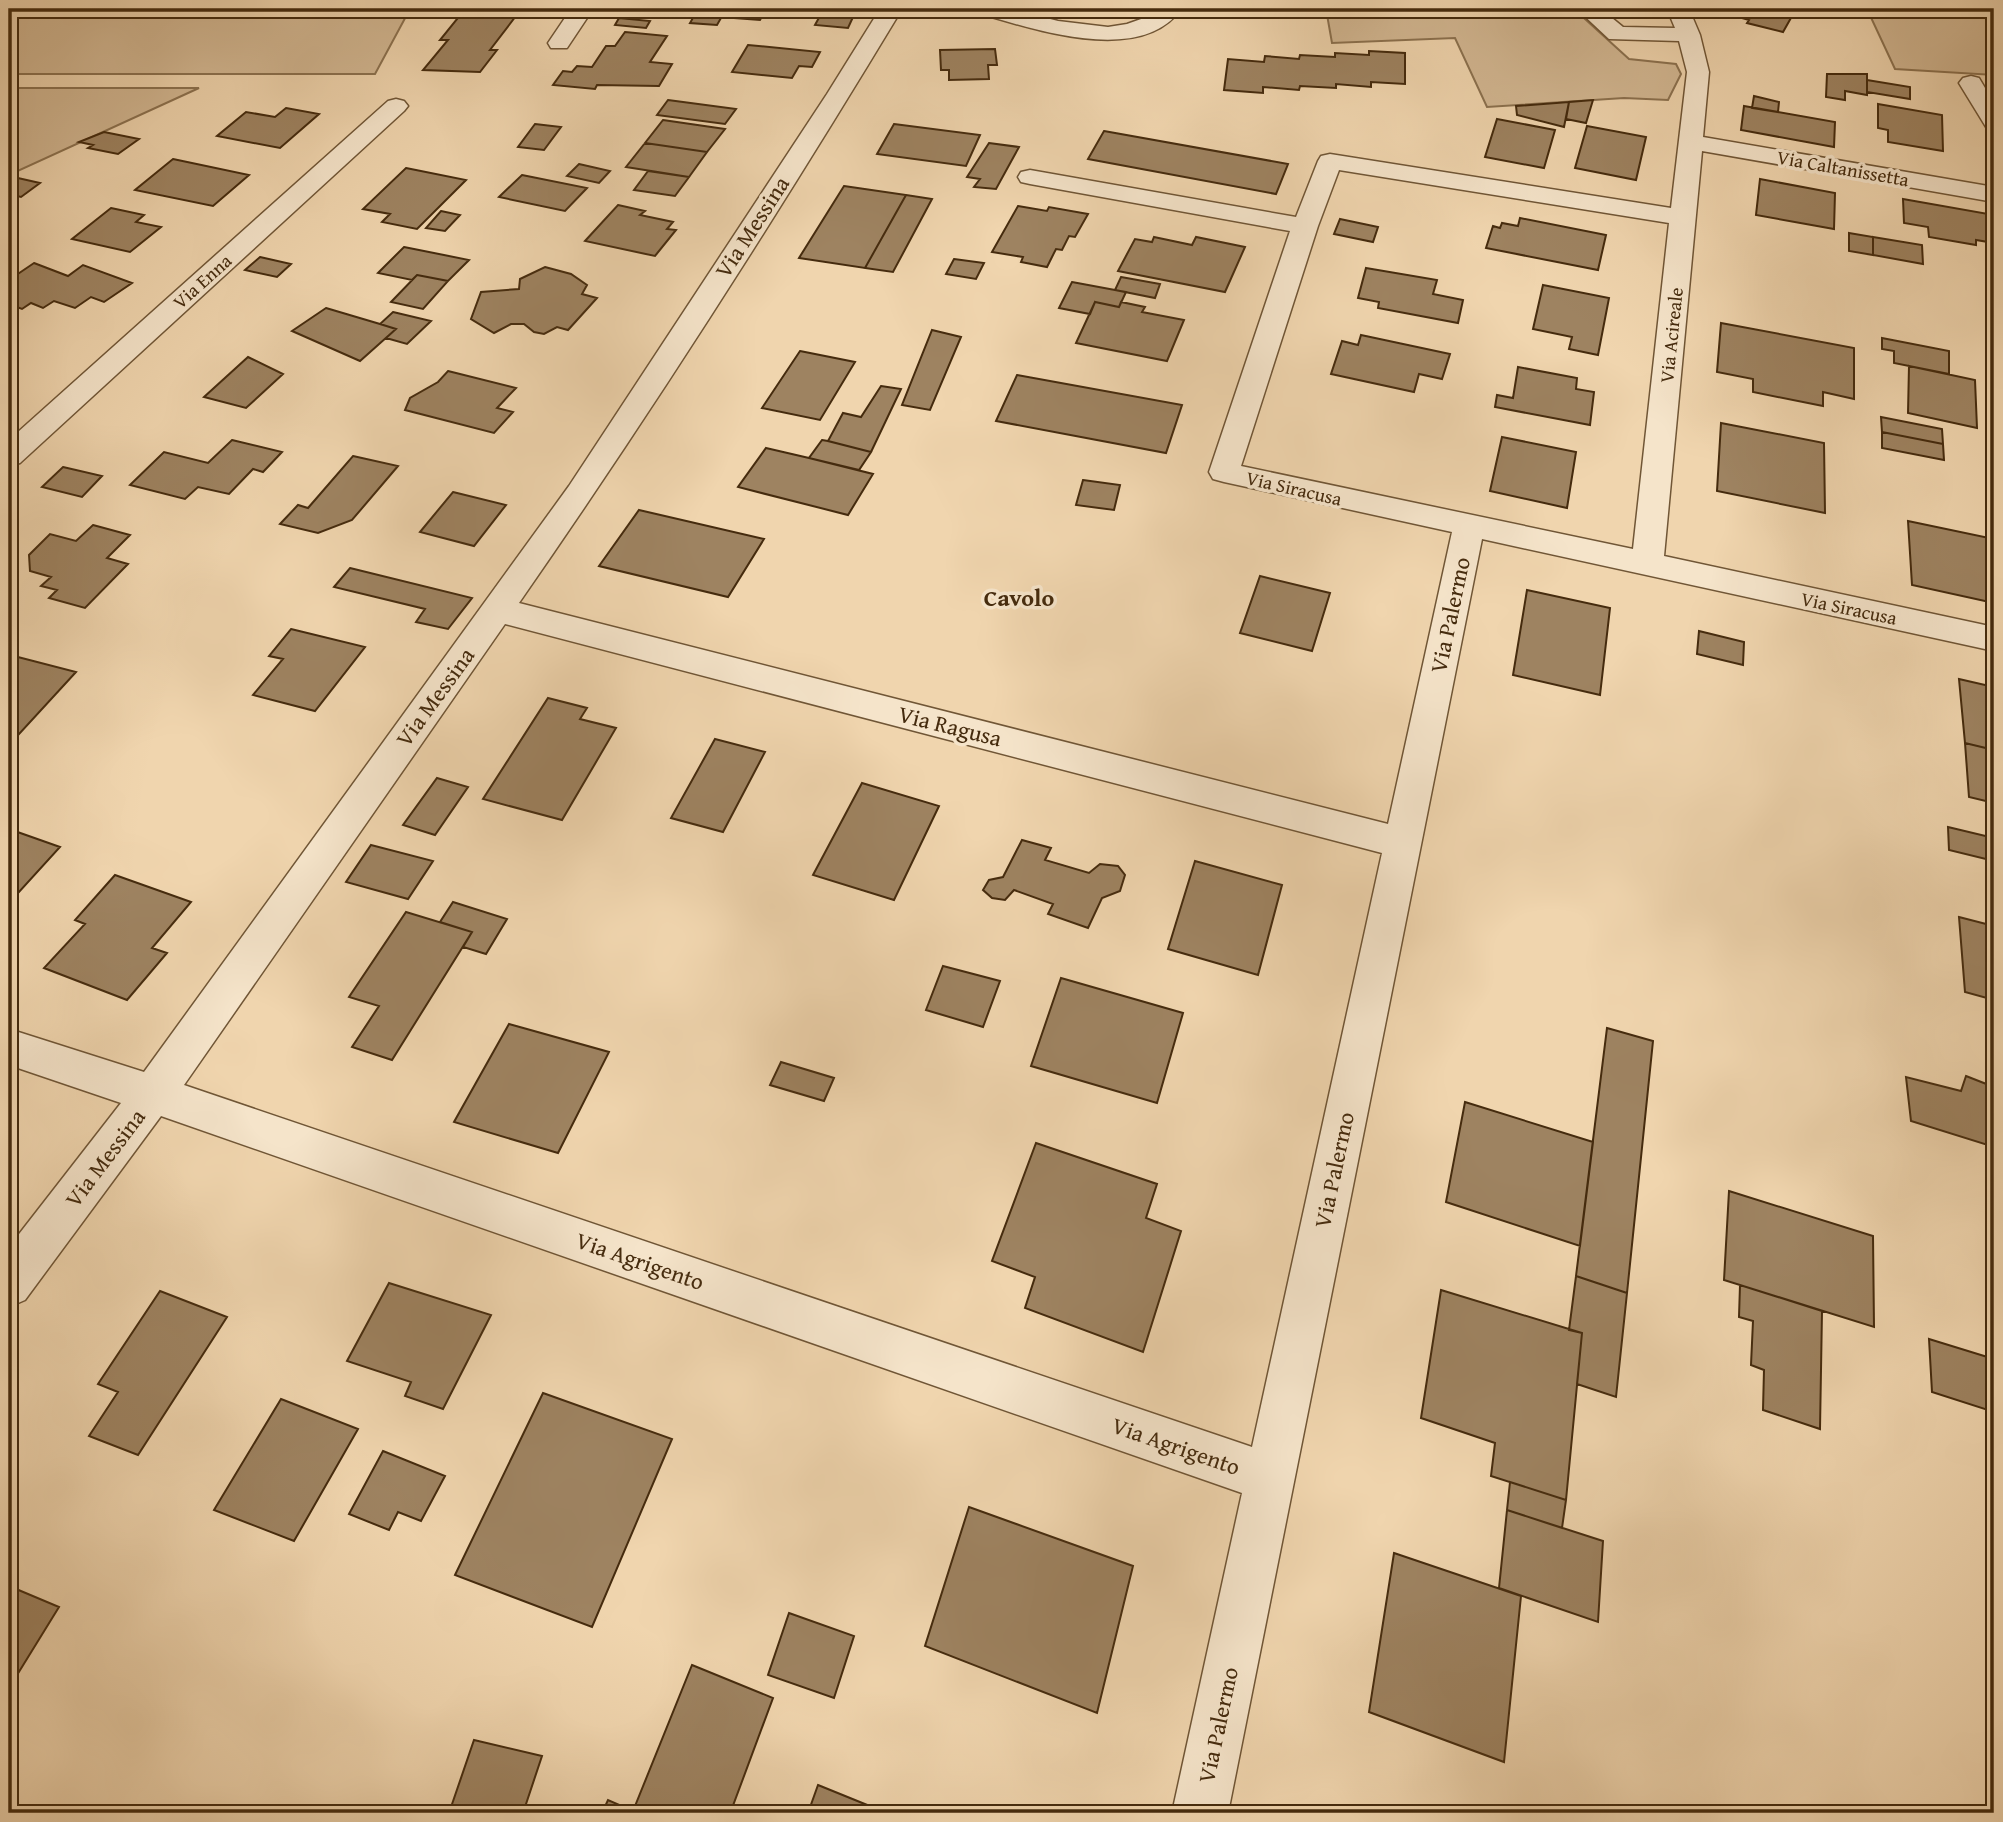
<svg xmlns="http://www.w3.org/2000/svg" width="2003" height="1822" font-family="'Gentium Book Plus',serif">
<rect width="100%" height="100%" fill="#f0d5ae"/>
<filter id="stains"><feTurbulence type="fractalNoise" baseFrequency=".00286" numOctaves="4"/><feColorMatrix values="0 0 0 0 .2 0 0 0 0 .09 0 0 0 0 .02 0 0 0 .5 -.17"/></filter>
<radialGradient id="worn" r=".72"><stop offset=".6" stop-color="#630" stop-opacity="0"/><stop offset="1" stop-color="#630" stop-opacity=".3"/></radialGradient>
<path fill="#d3b893" stroke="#8c7250" stroke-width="2" d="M9,9H410L375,74H9Z
M1326,9H1574L1629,59L1676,64L1681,74L1668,100L1624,98L1487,107L1455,38L1332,43Z
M1867,9H1994V75L1895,69Z
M9,88H199L9,175Z"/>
<path fill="#9e8361" stroke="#452b0e" stroke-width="2" d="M473,9H530L526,13L519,12L490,50H497L480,72L423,70L448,40H440L461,14L468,15Z
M698,9L725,11L717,25L690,23Z
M726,9H766L760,20L722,17Z
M1723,9H1796L1783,32L1747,23L1749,20L1721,12Z
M821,14L853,17L848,28L815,25Z
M619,18L650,21L646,28L615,25Z
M625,32L667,36L650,62L672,64L659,86L597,85L595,89L553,85L563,71L572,72L577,66L592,67L606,46H615Z
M748,45L820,52L812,67L799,66L792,78L732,72Z
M995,49L997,65H988L989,79L949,80V70H941L940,50Z
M1369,51L1405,53V84L1371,82V87L1336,84V88L1300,86L1299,90L1263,87V93L1224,90L1228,59L1264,62L1265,56L1299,59L1300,55L1335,57V53L1369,55Z
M1827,74H1867V95L1845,91V100L1826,97Z
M1867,80L1910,87V99L1867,92Z
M1754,96L1779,102L1778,112L1752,108Z
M668,100L736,109L725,124L657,115Z
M1593,100L1586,123L1566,119L1569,102Z
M1569,102L1564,127L1517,115L1516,106Z
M1878,104L1942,115L1943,151L1888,142V130L1878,128Z
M1744,106L1835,122L1834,147L1741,130Z
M286,108L319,114L280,148L217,136L246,112L275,117Z
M1497,119L1555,130L1544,168L1485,157Z
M663,120L725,129L707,152L645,143Z
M535,124L561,127L544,150L518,147Z
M894,124L980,135L966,166L877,154Z
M1587,126L1646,137L1636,180L1575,168Z
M1104,131L1288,164L1276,194L1088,159Z
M104,132L139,139L118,154L88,148L93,145L79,142Z
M645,143L707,152L689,177L626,167Z
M989,143L1019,147L996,189L974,187L980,179L967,177Z
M173,159L249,175L213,206L135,190Z
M579,164L610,171L599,183L567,176Z
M406,168L466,180L417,229L382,222L390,214L363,209Z
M648,171L689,177L675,196L634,190Z
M522,175L587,188L565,211L499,197Z
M9,176L40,183L21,197L9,194Z
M1760,179L1835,193L1834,229L1756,215Z
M844,186L906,195L865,268L799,258Z
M906,195L932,199L893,272L865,268Z
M1903,199L1994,215V243L1976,240V245L1929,237L1928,227L1904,223Z
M618,205L645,211L640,215L673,222L667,229L676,230L655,256L585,241Z
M1018,206L1047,211L1049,207L1088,214L1075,237L1069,236L1062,250L1056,249L1047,267L1021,262L1023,257L992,252Z
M111,208L144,215L136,222L161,227L130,252L72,239Z
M441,211L460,215L445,231L426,228Z
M1520,218L1606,235L1598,270L1486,248L1493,226L1500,228L1502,223L1518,226Z
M1340,219L1378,227L1373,242L1334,234Z
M1849,233L1873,237V255L1849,251Z
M1154,237L1192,245L1196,237L1245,247L1225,292L1118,271L1135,239L1152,242Z
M1873,237L1922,245L1923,264L1873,255Z
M404,247L469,260L448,281L417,275L412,280L378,273Z
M260,257L291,264L277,277L245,270Z
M954,259L984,263L976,279L946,274Z
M34,263L68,276L83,265L132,283L104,302L91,297L75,308L54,301L43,308L31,303L22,309L9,304V280Z
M545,267L571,274L587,285L582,294L597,298L568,330L557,327L544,334L534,332L524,324H511L494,333L471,319L481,292L519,289L520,279Z
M1366,268L1437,280L1433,294L1463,300L1458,323L1378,308L1379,302L1358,298Z
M417,275L448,281L423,309L391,302Z
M1121,277L1160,284L1155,298L1115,290Z
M1072,282L1115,290L1126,292L1119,307L1095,302L1090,314L1059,308Z
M1543,285L1609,298L1598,355L1569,349L1572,337L1533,329Z
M1095,302L1119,307L1121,302L1145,307L1142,312L1184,320L1167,361L1076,343Z
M326,308L380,324L396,329L360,361L292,331Z
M393,312L431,321L407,344L386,338L396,329L380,324Z
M1721,323L1854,348V399L1823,392V406L1753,392V379L1717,372Z
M932,330L961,337L930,410L902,405Z
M1361,335L1450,354L1442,379L1419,374L1414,392L1331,374L1342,341L1358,345Z
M1882,338L1949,351V374L1894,363V351L1882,349Z
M800,351L855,362L820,420L762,408Z
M248,357L283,374L246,408L204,397Z
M1909,366L1975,380L1977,428L1908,413Z
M1518,367L1577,378L1576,389L1594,392L1590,425L1495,407L1497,395L1513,398Z
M448,371L516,388L497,408L513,412L494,433L405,410L410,398L438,382Z
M1017,375L1182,405L1166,453L996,421Z
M881,386L901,389L871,452L828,441L843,413L861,417Z
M1881,417L1942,429L1943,444L1882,432Z
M1721,423L1824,443L1825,513L1717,491Z
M1882,432L1943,444L1944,460L1882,448Z
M1502,437L1576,452L1567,508L1490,491Z
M232,440L282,452L263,472L253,469L229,494L198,487L185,499L130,485L164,452L208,463Z
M822,440L828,441L871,452L859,470L809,458Z
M766,448L809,458L873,474L848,515L738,487Z
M353,456L398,466L352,520L318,533L280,524L298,505L308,508Z
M63,467L102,476L82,497L42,487Z
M1083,480L1120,485L1114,510L1076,505Z
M453,492L506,505L474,546L420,532Z
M639,510L764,539L728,597L599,566Z
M1908,521L1994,539V603L1912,585Z
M93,525L130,535L107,558L128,564L85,608L49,598L57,590L41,586L51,577L30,571L29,555L50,534L76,541Z
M350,568L472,598L448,629L416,622L425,609L334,587Z
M1260,576L1330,593L1312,651L1240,633Z
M1527,590L1610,608L1600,695L1513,675Z
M291,629L365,647L315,711L253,695L283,659L269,656Z
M1699,631L1744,642L1743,665L1697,654Z
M14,656L76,672L9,745V661Z
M1959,679L1994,687V750L1965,743Z
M548,698L587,708L580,719L616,728L562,820L483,799Z
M715,739L765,752L723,832L671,818Z
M1965,743L1994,750V803L1969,797Z
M437,778L468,787L435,835L403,825Z
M862,783L939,806L894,900L813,875Z
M1948,827L1994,838V861L1949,850Z
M9,829L60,847L9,903Z
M1022,840L1051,848L1045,860L1089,873L1100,864L1118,866L1125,875L1120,891L1102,898L1088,928L1048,914L1053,904L1014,890L1005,900L992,898L983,890L989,880L1003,877Z
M371,845L433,861L408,899L346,882Z
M1195,861L1282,885L1258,975L1168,949Z
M115,875L191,902L152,948L167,953L127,1000L44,968L85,924L75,920Z
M453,902L507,919L486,954L463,947L472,932L440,922Z
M406,912L472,932L392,1060L352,1047L379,1006L349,997Z
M1959,917L1994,926V1000L1965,992Z
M943,966L1000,981L983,1027L926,1010Z
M1061,978L1183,1013L1157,1103L1031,1066Z
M509,1024L609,1052L558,1153L454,1122Z
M1607,1028L1653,1041L1627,1293L1576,1276Z
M781,1062L834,1078L824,1101L770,1085Z
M1966,1076L1994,1087V1147L1911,1121L1906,1077L1961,1091Z
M1465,1102L1593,1142L1580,1246L1446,1202Z
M1036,1143L1157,1184L1146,1218L1181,1231L1143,1352L1025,1308L1035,1277L992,1261Z
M1729,1191L1873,1236L1874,1327L1724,1280Z
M1576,1276L1627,1293L1616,1397L1577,1384L1582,1333L1569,1330Z
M389,1283L491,1315L443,1409L405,1396L411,1382L347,1361Z
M1740,1285L1822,1311L1820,1429L1763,1410L1764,1370L1751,1365L1753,1321L1739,1317Z
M1441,1290L1582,1333L1566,1500L1491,1476L1495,1443L1421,1418Z
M160,1291L227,1317L138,1455L89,1436L118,1392L98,1384Z
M1929,1339L1994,1359V1412L1932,1392Z
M543,1393L672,1439L592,1627L455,1575Z
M281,1399L358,1429L294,1541L214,1510Z
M383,1451L445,1476L421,1521L398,1512L389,1530L349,1514Z
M1510,1482L1566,1500L1562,1528L1507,1510Z
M969,1507L1133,1566L1097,1713L925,1646Z
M1507,1510L1603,1541L1598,1622L1499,1588Z
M1394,1553L1521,1596L1504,1762L1369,1712Z
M9,1586L59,1607L9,1688Z
M789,1613L854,1636L834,1698L768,1675Z
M692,1665L773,1698L731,1811L736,1813H602L608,1800L633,1811Z
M474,1740L542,1756L523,1813H449Z
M818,1785L887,1813H808Z"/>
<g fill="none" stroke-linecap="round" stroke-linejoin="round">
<defs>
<path id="minor" d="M571,9H593L567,48H551L548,43Z
M880,9H902C780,211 653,410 519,603L1388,824L1452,532L1224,482L1213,479L1209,472L1290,231L1030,184L1021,182L1018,177L1021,172L1030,170L1296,217L1318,161L1321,156L1330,154L1671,208L1687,72L1679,41L1609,39L1577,9H1601L1623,27L1675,28L1667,9H1689L1700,35L1709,72L1703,137L1994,187V202L1702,151L1664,556L1994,627V651L1482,539L1228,1813H1172L1242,1493L161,1116L25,1300L9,1307V1247L121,1103L9,1065V1029L144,1072L569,486L827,94ZM1339,170L1669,223L1633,549L1241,466L1318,226ZM505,624L1382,853L1252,1447L184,1085Z
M978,9H1011L1058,21L1108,27L1127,24L1144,18L1157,9H1181C1141,66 1034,29 981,14Z
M1971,76L1979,78L1994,103V129L1986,127L1959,83L1963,78Z
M396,99L404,101L408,106L404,111L20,463L9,466V440L388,101Z"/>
</defs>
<use href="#minor" stroke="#705636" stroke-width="3"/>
<use href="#minor" fill="#f5e4ca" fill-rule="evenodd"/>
</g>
<g text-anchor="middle" stroke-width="7" stroke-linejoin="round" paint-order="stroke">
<g font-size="19" fill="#452b0e" stroke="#f5e4ca">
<text transform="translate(1843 168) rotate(10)" y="7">Via Caltanissetta</text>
<text transform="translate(202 281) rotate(-42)" y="7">Via Enna</text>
<text transform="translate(1671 335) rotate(-84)" y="7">Via Acireale</text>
<text transform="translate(1294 488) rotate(13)" y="7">Via Siracusa</text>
<text transform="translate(1849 608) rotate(12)" y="7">Via Siracusa</text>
</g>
<g font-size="23" fill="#452b0e" stroke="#f5e4ca">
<text transform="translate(752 227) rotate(-57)" y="8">Via Messina</text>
<text transform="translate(1450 615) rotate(-78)" y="8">Via Palermo</text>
<text transform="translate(435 697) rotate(-54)" y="8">Via Messina</text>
<text transform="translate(950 726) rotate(14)" y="8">Via Ragusa</text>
<text transform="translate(105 1158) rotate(-53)" y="8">Via Messina</text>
<text transform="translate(1334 1170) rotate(-78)" y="8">Via Palermo</text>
<text transform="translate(640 1261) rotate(19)" y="8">Via Agrigento</text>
<text transform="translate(1176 1446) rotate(19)" y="8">Via Agrigento</text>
<text transform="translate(1218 1725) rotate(-78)" y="8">Via Palermo</text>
</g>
<g font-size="24" font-weight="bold" fill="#452b0e" stroke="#f5e4ca">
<text x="1019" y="606">Cavolo</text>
</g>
</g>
<rect width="2003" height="1822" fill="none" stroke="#f0d5ae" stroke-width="35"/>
<rect x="10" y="10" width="1982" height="1801" fill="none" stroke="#452b0e" stroke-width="3.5"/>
<rect x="18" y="18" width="1968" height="1787" fill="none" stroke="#452b0e" stroke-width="2"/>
<rect width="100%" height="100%" filter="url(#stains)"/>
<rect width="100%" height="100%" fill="url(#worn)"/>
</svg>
